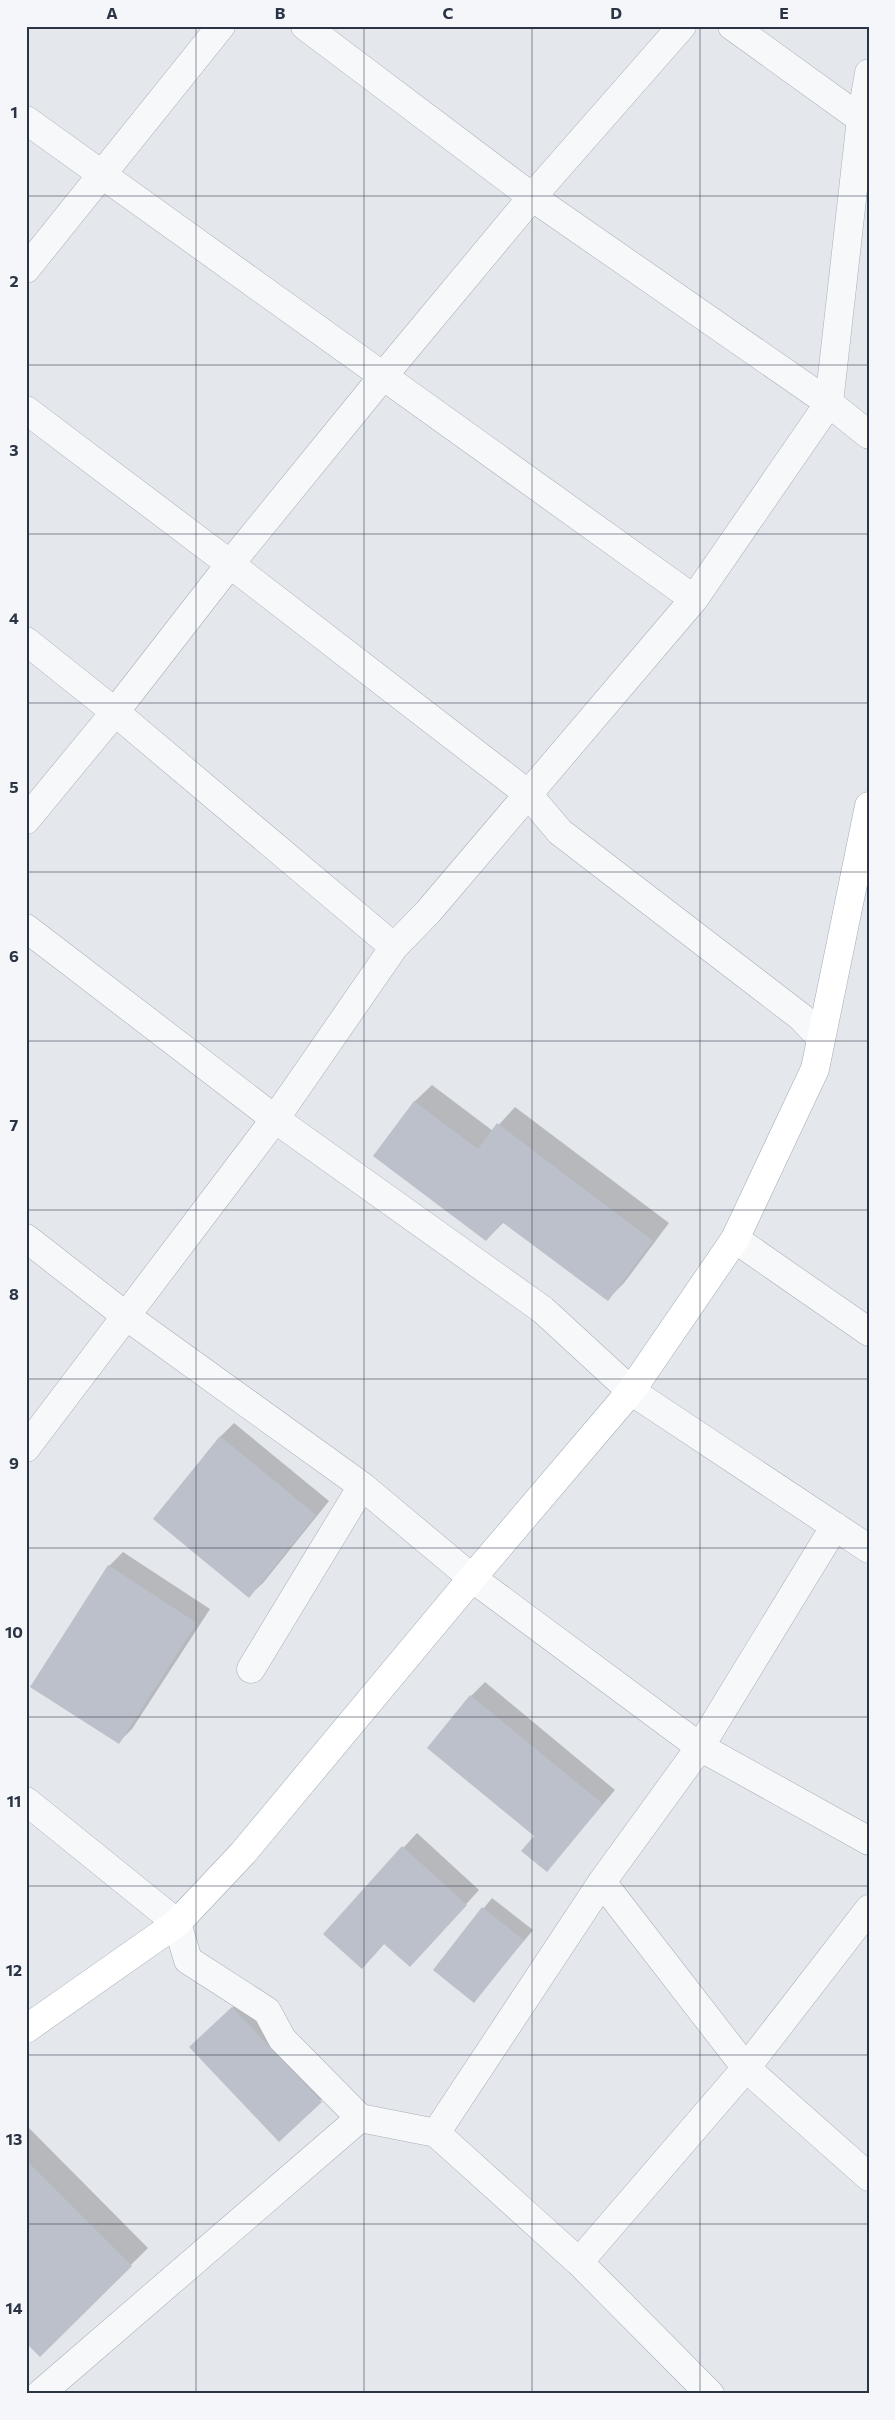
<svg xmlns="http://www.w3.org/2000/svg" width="895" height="2420" font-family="Commissioner,sans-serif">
<rect width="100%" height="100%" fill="#e4e7ec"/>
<path fill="#0003" d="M432,1085L493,1131L515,1107L669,1223L624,1283L607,1300L504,1222L486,1240L414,1102Z
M234,1423L329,1501L263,1583L249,1596L154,1518L221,1436Z
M123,1552L210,1609L132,1729L118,1743L109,1566Z
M485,1682L615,1790L547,1870L536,1835L471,1696Z
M417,1833L479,1890L423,1952L385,1943L362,1968L324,1934Z
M492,1898L533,1930L474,2001L434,1970Z
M247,1994L334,2087L279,2140L205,2033Z
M26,2125L148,2248L40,2355L26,2341Z"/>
<path fill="#bbc0ca" d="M414,1101L478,1149L497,1123L653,1241L608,1301L502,1222L486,1241L373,1156Z
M220,1436L316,1515L249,1598L153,1519Z
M108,1565L197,1623L119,1744L30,1687Z
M470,1695L603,1804L547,1872L521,1851L534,1836L427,1748Z
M402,1846L467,1905L410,1967L384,1944L362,1969L323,1934Z
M482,1907L524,1940L474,2003L433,1970Z
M232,2007L322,2102L279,2142L189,2047Z
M26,2160L132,2266L40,2357L26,2343Z"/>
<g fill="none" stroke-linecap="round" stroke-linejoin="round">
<defs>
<path id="street" d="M305,26L532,197L829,403L869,435
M732,26L861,119
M26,120L694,599
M26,269L221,26
M26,410L230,564L527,793L560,832L801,1017L821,1038
M26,641L115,712L394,947
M26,820L115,712L230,564L384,375L532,197L682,26
M26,928L275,1119L543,1310L631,1391L869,1549
M26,1238L126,1316L362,1486L472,1578L700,1747L869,1841
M735,1239L869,1332
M26,1448L275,1119L394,947L428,912L694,599L829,403L861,119L869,73
M251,1669L362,1486
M26,1801L177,1923L188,1960L267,2011L282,2039L360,2118L436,2133L579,2262L710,2394
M602,1882L746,2068L869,2177
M436,2133L602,1882L700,1747L835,1526
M579,2262L746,2068L869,1909
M40,2394L360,2118"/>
<path id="primary" d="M26,2029L177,1923L243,1853L472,1578L631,1391L735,1239L815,1069L869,806"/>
</defs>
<use href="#street" stroke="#a9aeb7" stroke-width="29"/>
<use href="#primary" stroke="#a3abb8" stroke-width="29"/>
<use href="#street" stroke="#f7f8fa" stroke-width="28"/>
<use href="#primary" stroke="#fff" stroke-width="28"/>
</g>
<path fill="none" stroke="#2b3445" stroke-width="1" stroke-opacity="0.55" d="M196,26V2394M364,26V2394M532,26V2394M700,26V2394M26,196H869M26,365H869M26,534H869M26,703H869M26,872H869M26,1041H869M26,1210H869M26,1379H869M26,1548H869M26,1717H869M26,1886H869M26,2055H869M26,2224H869"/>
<rect width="895" height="2420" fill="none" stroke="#f4f6f9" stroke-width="55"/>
<rect x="28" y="28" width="840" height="2364" fill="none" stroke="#2b3445" stroke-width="2"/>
<g font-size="16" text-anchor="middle" font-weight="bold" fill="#2b3445">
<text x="112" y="19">A</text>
<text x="280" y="19">B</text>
<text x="448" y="19">C</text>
<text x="616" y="19">D</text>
<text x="784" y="19">E</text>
<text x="14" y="118">1</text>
<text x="14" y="287">2</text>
<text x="14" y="456">3</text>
<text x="14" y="624">4</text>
<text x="14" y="793">5</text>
<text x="14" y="962">6</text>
<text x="14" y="1131">7</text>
<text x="14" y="1300">8</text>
<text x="14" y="1469">9</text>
<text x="14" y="1638">10</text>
<text x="14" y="1807">11</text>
<text x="14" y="1976">12</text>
<text x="14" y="2145">13</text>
<text x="14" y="2314">14</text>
</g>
</svg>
